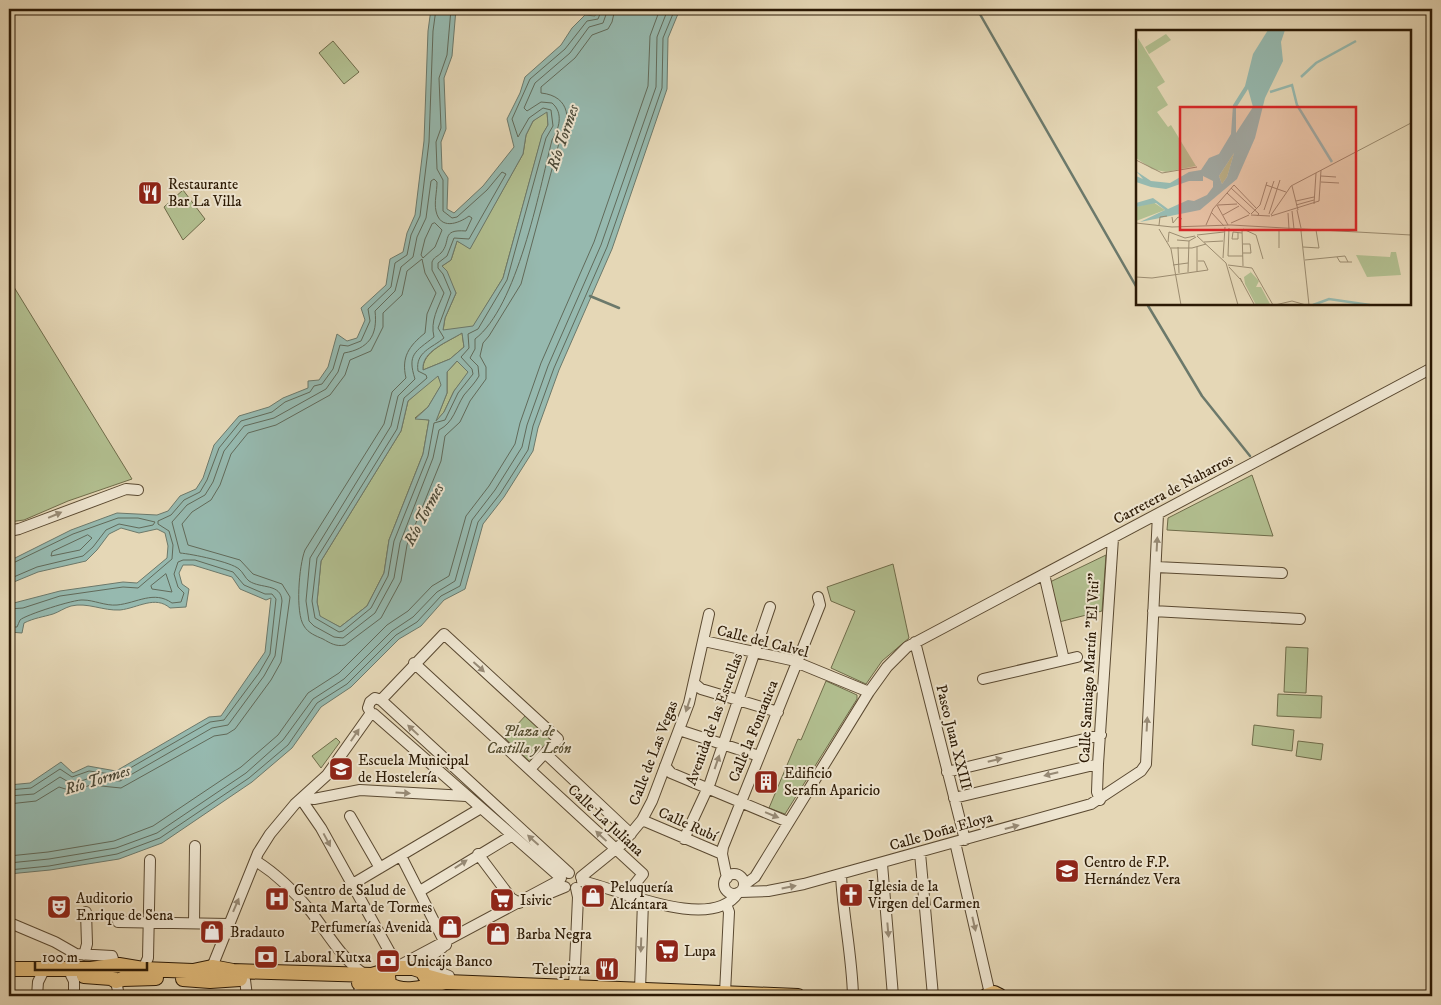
<svg xmlns="http://www.w3.org/2000/svg" width="1441" height="1005" font-family="'IM FELL DW Pica',serif">
<rect width="100%" height="100%" fill="#e5d7b6"/>
<filter id="stains"><feTurbulence type="fractalNoise" baseFrequency=".004" numOctaves="4"/><feColorMatrix values="0 0 0 0 .2 0 0 0 0 .09 0 0 0 0 .02 0 0 0 .5 -.17"/></filter>
<radialGradient id="worn" r=".72"><stop offset=".6" stop-color="#630" stop-opacity="0"/><stop offset="1" stop-color="#630" stop-opacity=".3"/></radialGradient>
<path fill="#b2bf90" stroke="#6f6c4a" d="M333,41L359,72L344,84L319,53Z
M547,111L548,125L542,136L503,278L473,327L443,331L445,318L456,293L442,266L451,260L457,241L470,248L523,154L526,135L533,121Z
M183,190L205,219L183,240L164,207Z
M9,279L132,479L68,501L24,520L9,522Z
M462,333L464,347L450,359L423,370C422,351 448,342 462,333Z
M457,361L469,372L454,391L444,412L435,423L447,393V372Z
M437,375L442,384L428,407L415,418L429,420L423,454L389,540L384,573L367,606L340,627L320,617L317,602L321,561L401,431L408,401Z
M1252,475L1273,536L1167,530L1168,518Z
M1106,555L1102,611L1059,622L1050,582Z
M893,564L909,638L882,661L866,684L831,668L855,611L831,601L827,587Z
M1286,647L1308,648L1306,693L1284,692Z
M826,681L857,695V699L785,814L769,808L798,739L801,740Z
M1278,694L1322,696L1321,718L1277,716Z
M526,715L552,739L530,762L505,738Z
M1254,725L1294,730L1292,751L1252,745Z
M336,738L340,742L321,768L312,756Z
M1298,741L1323,744L1321,760L1296,756Z"/>
<path fill="#96b9af" stroke="#6c796b" fill-rule="evenodd" d="M431,9H456L452,56L444,78L446,129L441,142L442,169L448,178L447,209L454,213L483,186L514,147L507,119L520,93L525,77L561,45L572,28L585,15L595,16L597,9H680L668,38L667,89L612,249L559,370L538,428L533,451L504,497L483,524L465,589L444,600L421,626L399,639L351,687L321,707L292,748L252,782L162,843L119,859L50,870L9,874V785L30,783L61,762L73,773L88,766L116,771L209,717L221,716L265,652L271,598L266,600L240,589L232,577L193,565H183L179,573L182,584L189,589L186,607L170,608C155,595 138,608 120,610C103,611 87,602 71,606C64,608 59,612 53,614C43,617 34,618 24,623L22,633L9,632L10,604L60,591L123,582L137,583L167,558L168,546L165,533L157,529L139,533L121,528L109,534L97,550L86,561L38,572L9,584V561L71,530L117,513L157,515L168,511L180,496L196,489L203,478L214,445L239,416L269,407L283,398L308,388V381L319,380L328,367L337,334L347,341L357,338L365,320L361,308L386,285L390,259L403,252L407,233L415,215L424,141L428,31ZM547,112L548,125L542,135L503,278L473,326L443,330L445,318L456,293L447,271L442,266L451,260L457,241L470,249L523,154L526,135L533,121ZM462,333L464,347L450,359L423,370C421,351 448,342 462,333ZM457,361L468,372L454,391L444,412L436,421L447,393V372ZM438,376L441,385L428,407L415,419L429,420L423,454L389,540L384,573L367,606L340,627L320,616L317,602L321,561L401,431L408,401Z"/>
<g fill="none" stroke-linecap="round" stroke-linejoin="round">
<path stroke="#616a5a" stroke-width="1" d="M451,9L447,55L439,78L441,128L436,142L437,169L443,180V211L452,218L457,217L487,190L502,172L506,174L469,239L454,238L447,256L438,263V268L443,274L451,293L438,328L444,338C432,348 415,352 418,371L426,375L427,378L404,398L397,429L317,558L312,601L315,618L339,632L343,631L371,608L388,576L394,541L428,456L434,423L445,420L458,393L473,374L472,369L461,357L469,348L468,334L478,329L507,280L546,138L553,126L551,110L543,108L529,118L518,137L512,119L530,79L565,49L587,21L598,19L602,9
M435,223L442,230L435,247L423,258L421,255L425,239L432,224Z
M88,535L92,538L80,550L51,556L52,552Z
M9,565L73,534L118,518H138L155,522L153,525L139,528L119,524L106,530L93,547L83,556L37,567L9,579
M166,574L172,592L152,589L151,586Z
M9,609L23,608L60,596L123,587L138,588L172,559L173,545L169,531L158,524V521L171,515L184,500L200,492L207,480L219,448L241,421L272,412L285,402L310,392L314,386L322,384L333,369L340,345L348,346L361,341L370,321L368,309L391,287L395,263L407,255L411,235L420,216L429,142L433,31L436,9
M9,627H17C18,625 19,622 20,620C25,615 75,599 83,600C94,600 105,606 117,605C137,603 154,590 172,603L181,602L184,593L178,587L174,574L178,562L183,560H195L233,572L244,585L265,594H272L276,599L270,654L259,673L224,720L210,722L118,775L89,771L72,777L60,769L31,788L9,790
M9,796L34,794L60,777L72,784L90,778L120,781L212,728L228,725L264,676L275,656L282,601C281,583 261,589 249,581C245,578 243,572 239,569C231,562 192,554 180,553L172,522L187,505L205,495L213,482L224,451L244,426L274,418L326,389L338,372L344,353C368,349 378,336 375,311L395,291L401,267L413,257L417,237L426,218L431,181L434,179L437,182C437,192 434,202 436,211C440,230 458,224 469,216L472,218L466,231C440,229 452,241 441,253C437,257 434,257 432,262V270L444,293C438,308 430,321 434,337C415,352 407,354 415,379L398,396L391,426L310,558L306,601L309,621L314,626L334,637L343,638L375,613L394,578L400,543L433,458L439,430C454,422 455,409 464,395C469,389 475,383 479,376L478,366L470,358L475,349V339C517,307 539,192 552,140C559,129 564,113 552,103L541,102L527,111L524,108L535,83L570,53L589,27L603,23L608,9
M9,804L36,801L59,787L72,791L91,785L121,788L214,736L227,734L235,729L271,680L281,662L290,597L282,584L253,574L240,560L188,545L182,524L192,512L211,500L220,485L231,454L248,433L276,425L330,395L345,375L350,360L371,351L383,327V313L402,295L407,271L422,259L425,273L436,293L427,314L425,333C409,346 401,357 406,378L392,392L384,424L305,550C299,565 295,613 304,626C308,633 316,636 323,639C330,643 336,647 345,645L381,618L401,581L407,545L441,461L445,436L460,422L470,401L486,379V367L480,356L483,343L489,336L521,284L559,143C572,122 571,96 541,93V87L575,58L592,35L608,29L612,22L615,9
M9,856L48,852L114,841L153,826L241,767L278,735L308,693L339,673L387,625L408,611L432,586L449,576L466,516L489,486L515,444L520,423L541,363L594,242L648,86L650,36L660,9
M9,863L49,859L116,848L157,833L246,773L283,740L313,699L344,679L392,631L413,617L437,592L455,581L472,520L495,490L522,447L527,425L548,366L601,245L656,87L657,37L668,9
M9,870L49,866L117,854L160,838L249,778L288,745L317,703L347,684L396,635L417,622L441,596L460,586L478,522L500,494L528,450L533,426L554,368L607,247L662,88L663,38L675,9"/>
<path stroke="#6c796b" stroke-width="2.5" d="M977,9L1137,288
M590,296L619,308
M1147,304L1202,396L1250,456"/>
<defs>
<path id="minor" d="M9,531L19,529L126,489L138,490
M1156,567L1282,573
M1044,574L1064,660
M1153,611L1300,619
M704,641L791,660L869,692
M915,642L965,840
M414,663L643,874L626,895
M983,679L1077,657
M694,683L701,689L778,712
M381,700L444,634L558,739L530,769
M371,713L368,708L370,702L375,698L381,700L569,873
M374,714L561,878
M679,730L759,756
M545,753L631,834
M665,766L671,773L788,822
M947,772L1101,735
M303,798L314,799L360,790L466,796
M954,798L1098,764
M301,799L321,828L393,958L395,968
M1100,800L1097,792L1098,764L1113,538
M350,816L380,868
M642,820L722,854
M684,839L710,783L770,607
M955,842L990,994
M920,853L933,996
M478,854L511,898L519,903
M401,856L446,945
M256,861C278,875 296,893 312,913C328,934 342,959 364,974
M882,864L893,996
M724 884a10 10 0 1 1 20 0a10 10 0 1 1-20 0Z
M841,875C843,916 852,955 853,996
M581,877L623,843L642,820L652,801L689,703L709,614
M727,878L722,854L723,847L820,605L818,597
M582,881C618,889 711,933 738,893
M351,885L481,808
M744,885L755,877L869,692L887,667L907,647L1432,368
M420,891L511,836
M740,892L768,891L804,884L1091,804L1141,771L1146,764L1158,514
M548,894L565,887
M118,922L228,924
M10,923L55,942L76,954L112,956L115,965
M194,923L195,846
M84,955L87,944L86,912
M433,955L434,970L449,976
M212,967L258,853L270,834L295,804L327,775L371,713
M395,968L560,880
M143,969L148,958L150,860
M424,973L430,957L443,947
M71,975L74,981V996
M245,980L247,996
M116,981L119,996
M485,983L502,996
M574,987L578,897L576,888
M640,990L643,901
M725,993L729,912L726,904
M526,995V996
M37,996L38,982L42,974
M358,996L360,988L366,983"/>
<path id="highway" d="M9,969H91L119,965L143,969L193,971L212,967L233,971L372,975L395,968H413L422,971L425,976
M84,976L111,978L116,981L123,979L156,978
M388,976L389,984C404,995 429,986 445,982
M425,976L447,982L798,996
M183,979L210,981L240,979
M359,983L389,984
M986,996L994,993L1000,996"/>
</defs>
<use href="#minor" stroke="#5a4931" stroke-width="12"/>
<use href="#highway" stroke="#2c1a05" stroke-width="16"/>
<use href="#minor" stroke="#eee5d0" stroke-width="10"/>
<use href="#highway" stroke="#e2bc7b" stroke-width="14"/>
</g>
<defs><path id="oneway-solid" d="M-6-.8H1V-3.2L6.5 0L1 3.2V.8H-6Z" transform="scale(1.25)"/></defs>
<g fill="#978a75">
<use href="#oneway-solid" transform="translate(55 515) rotate(-23)"/>
<use href="#oneway-solid" transform="translate(1157 544) rotate(-87)"/>
<use href="#oneway-solid" transform="translate(479 667) rotate(42)"/>
<use href="#oneway-solid" transform="translate(688 705) rotate(108)"/>
<use href="#oneway-solid" transform="translate(1147 724) rotate(-87)"/>
<use href="#oneway-solid" transform="translate(413 730) rotate(-137)"/>
<use href="#oneway-solid" transform="translate(355 735) rotate(-56)"/>
<use href="#oneway-solid" transform="translate(995 760) rotate(-14)"/>
<use href="#oneway-solid" transform="translate(717 762) rotate(-71)"/>
<use href="#oneway-solid" transform="translate(1051 774) rotate(166)"/>
<use href="#oneway-solid" transform="translate(403 793) rotate(3)"/>
<use href="#oneway-solid" transform="translate(772 815) rotate(22)"/>
<use href="#oneway-solid" transform="translate(1012 827) rotate(-15)"/>
<use href="#oneway-solid" transform="translate(601 836) rotate(-137)"/>
<use href="#oneway-solid" transform="translate(327 840) rotate(62)"/>
<use href="#oneway-solid" transform="translate(533 840) rotate(-138)"/>
<use href="#oneway-solid" transform="translate(461 864) rotate(-33)"/>
<use href="#oneway-solid" transform="translate(789 887) rotate(-11)"/>
<use href="#oneway-solid" transform="translate(236 905) rotate(-67)"/>
<use href="#oneway-solid" transform="translate(974 924) rotate(77)"/>
<use href="#oneway-solid" transform="translate(888 930) rotate(85)"/>
<use href="#oneway-solid" transform="translate(641 945) rotate(92)"/>
</g>
<defs>
<symbol id="restaurant-square" viewBox="-11 -11 22 22"><rect x="-9" y="-9" width="18" height="18" rx="4" fill="#8f2418" stroke="#eee5d0"/><path d="M-5-6h1v4h1v-4h1v4h1v-4h1v5L-1.5 .5V6h-2V.5L-5-1ZM5-6V6H3V1.5H1.5Q1.5-4 5-6Z" fill="#fff"/></symbol>
<symbol id="university-square" viewBox="-11 -11 22 22"><rect x="-9" y="-9" width="18" height="18" rx="4" fill="#8f2418" stroke="#eee5d0"/><path d="M0-5L7-2L0 1L-7-2ZM-4 1L0 2.5L4 1V4Q0 6-4 4Z" fill="#fff"/></symbol>
<symbol id="building-square" viewBox="-11 -11 22 22"><rect x="-9" y="-9" width="18" height="18" rx="4" fill="#8f2418" stroke="#eee5d0"/><path d="M-4-6H4V6H1V3H-1V6H-4ZM-2.5-4.3h1.7v1.8h-1.7ZM.8-4.3h1.7v1.8H.8ZM-2.5-1h1.7V.8h-1.7ZM.8-1h1.7V.8H.8Z" fill="#fff"/></symbol>
<symbol id="school-square" viewBox="-11 -11 22 22"><rect x="-9" y="-9" width="18" height="18" rx="4" fill="#8f2418" stroke="#eee5d0"/><path d="M0-5L7-2L0 1L-7-2ZM-4 1L0 2.5L4 1V4Q0 6-4 4Z" fill="#fff"/></symbol>
<symbol id="church-square" viewBox="-11 -11 22 22"><rect x="-9" y="-9" width="18" height="18" rx="4" fill="#8f2418" stroke="#eee5d0"/><path d="M-1.2-6h2.4v3.5h3.3v2.4h-3.3V6h-2.4V-.1h-3.3v-2.4h3.3Z" fill="#fff"/></symbol>
<symbol id="shop-square" viewBox="-11 -11 22 22"><rect x="-9" y="-9" width="18" height="18" rx="4" fill="#8f2418" stroke="#eee5d0"/><path d="M-5-2.5h2.3a2.7 3.5 0 0 1 5.4 0H5L5.5 6h-11ZM-1.5-2.5h3a1.5 2.3 0 0 0-3 0Z" fill="#fff"/></symbol>
<symbol id="hospital-square" viewBox="-11 -11 22 22"><rect x="-9" y="-9" width="18" height="18" rx="4" fill="#8f2418" stroke="#eee5d0"/><path d="M-5-5h3v3.5h4V-5h3V5h-3V1.5h-4V5h-3Z" fill="#fff"/></symbol>
<symbol id="supermarket-square" viewBox="-11 -11 22 22"><rect x="-9" y="-9" width="18" height="18" rx="4" fill="#8f2418" stroke="#eee5d0"/><path d="M-6-5.5h2.5l.6 2H6L4.5 2H-2.5L-4.4-4H-6ZM-1.5 3.2a1.3 1.3 0 1 0 .1 0ZM3 3.2a1.3 1.3 0 1 0 .1 0Z" fill="#fff"/></symbol>
<symbol id="theatre-square" viewBox="-11 -11 22 22"><rect x="-9" y="-9" width="18" height="18" rx="4" fill="#8f2418" stroke="#eee5d0"/><path d="M-5-5.5Q0-4 5-5.5V0Q5 5 0 6Q-5 5-5 0ZM-3.3-2.5H-1v1.5H-3.3ZM1-2.5H3.3v1.5H1ZM-2.8 1Q0 5.5 2.8 1Z" fill="#fff"/></symbol>
<symbol id="bank-square" viewBox="-11 -11 22 22"><rect x="-9" y="-9" width="18" height="18" rx="4" fill="#8f2418" stroke="#eee5d0"/><path d="M-6-4H6V4H-6ZM0-2.3a2.3 2.3 0 1 0 0 4.6a2.3 2.3 0 1 0 0-4.6Z" fill="#fff"/></symbol>
</defs>
<g fill-rule="evenodd">
<use href="#restaurant-square" x="136" y="179" width="28" height="28"/>
<use href="#university-square" x="327" y="755" width="28" height="28"/>
<use href="#building-square" x="752" y="768" width="28" height="28"/>
<use href="#school-square" x="1053" y="857" width="28" height="28"/>
<use href="#church-square" x="837" y="881" width="28" height="28"/>
<use href="#shop-square" x="579" y="882" width="28" height="28"/>
<use href="#hospital-square" x="263" y="885" width="28" height="28"/>
<use href="#supermarket-square" x="488" y="886" width="28" height="28"/>
<use href="#theatre-square" x="45" y="893" width="28" height="28"/>
<use href="#shop-square" x="436" y="913" width="28" height="28"/>
<use href="#shop-square" x="198" y="918" width="28" height="28"/>
<use href="#shop-square" x="484" y="920" width="28" height="28"/>
<use href="#supermarket-square" x="653" y="937" width="28" height="28"/>
<use href="#bank-square" x="252" y="943" width="28" height="28"/>
<use href="#bank-square" x="374" y="947" width="28" height="28"/>
<use href="#restaurant-square" x="593" y="955" width="28" height="28"/>
</g>
<g text-anchor="middle" stroke-width="4" stroke-linejoin="round" paint-order="stroke">
<g font-size="15" fill="#2c1a05" stroke="#eee5d0" text-anchor="start">
<text x="168" y="189">Restaurante<tspan x="168" dy="17">Bar La Villa</tspan></text>
<text x="358" y="765">Escuela Municipal<tspan x="358" dy="17">de Hostelería</tspan></text>
<text x="784" y="778">Edificio<tspan x="784" dy="17">Serafin Aparicio</tspan></text>
<text x="1084" y="867">Centro de F.P.<tspan x="1084" dy="17">Hernández Vera</tspan></text>
<text x="868" y="891">Iglesia de la<tspan x="868" dy="17">Virgen del Carmen</tspan></text>
<text x="610" y="892">Peluquería<tspan x="610" dy="17">Alcántara</tspan></text>
<text x="294" y="895">Centro de Salud de<tspan x="294" dy="17">Santa Marta de Tormes</tspan></text>
<text x="76" y="903">Auditorio<tspan x="76" dy="17">Enrique de Sena</tspan></text>
<text x="520" y="905">Isivic</text>
<text x="432" y="932" text-anchor="end">Perfumerías Avenida</text>
<text x="230" y="937">Bradauto</text>
<text x="516" y="939">Barba Negra</text>
<text x="684" y="956">Lupa</text>
<text x="284" y="962">Laboral Kutxa</text>
<text x="406" y="966">Unicaja Banco</text>
<text x="590" y="974" text-anchor="end">Telepizza</text>
</g>
<g font-size="15" fill="#2c1a05" stroke="#eee5d0">
<text transform="translate(1173 489) rotate(-28)" y="5">Carretera de Naharros</text>
<text transform="translate(763 641) rotate(14)" y="5">Calle del Calvel</text>
<text transform="translate(1089 668) rotate(-87)" y="5">Calle Santiago Martín "El Viti"</text>
<text transform="translate(714 719) rotate(-70)" y="5">Avenida de las Estrellas</text>
<text transform="translate(753 731) rotate(-68)" y="5">Calle la Fontanica</text>
<text transform="translate(954 737) rotate(76)" y="5">Paseo Juan XXIII</text>
<text transform="translate(653 753) rotate(-69)" y="5">Calle de Las Vegas</text>
<text transform="translate(606 820) rotate(43)" y="5">Calle La Juliana</text>
<text transform="translate(688 824) rotate(24)" y="5">Calle Rubí</text>
<text transform="translate(941 831) rotate(-16)" y="5">Calle Doña Eloya</text>
</g>
<g font-size="15" font-style="italic" fill="#544c2f" stroke="#eee5d0">
<text x="529" y="736">Plaza de<tspan x="529" dy="17">Castilla y León</tspan></text>
</g>
<g font-size="16" font-style="italic" fill="#4c4a38" stroke="#eee5d0">
<text transform="translate(562 137) rotate(-71)" y="6">Río Tormes</text>
<text transform="translate(423 514) rotate(-62)" y="6">Río Tormes</text>
<text transform="translate(97 779) rotate(-17)" y="6">Río Tormes</text>
</g>
</g>
<g transform="translate(1136 30)">
<rect width="275" height="275" fill="#e5d7b6"/>
<path d="M30,4L35,10L13,24L9,17ZM2,8L29,52L21,57L32,75L21,82L32,97L35,95L60,136L30,142L16,139L0,128ZM98,123L91,147L86,154L83,146ZM17,172L29,180L0,191V177ZM255,222H260L265,245L231,247L220,225L254,227ZM112,239L123,251L120,257H125L134,274L120,275L109,254L108,247L115,242Z" fill="#b2bf90"/>
<path d="M132,0H149L145,12L147,31L129,68L119,108L101,149L64,180L4,192L29,180L20,173L0,177V173L17,168L32,179L52,170L58,171L71,165L77,157V151L67,146V151H53L30,159L15,157L0,152V146L7,149L0,141L15,151L34,153L53,142L65,140L73,128L83,124L95,104L97,75L109,56L117,24ZM112,59L117,77L100,103V78ZM98,123L91,147L86,154L83,146Z" fill="#96b9af" fill-rule="evenodd"/>
<path fill="none" stroke="#96b9af" stroke-width="2.5" d="M165,47L180,33L220,11M134,62L156,55L161,75L196,132M177,275L193,269L234,275"/>
<path fill="none" stroke="#9b8b6f" stroke-width="1" d="M0,130L26,143L61,137M185,146L200,147M185,152L203,153M130,155L150,162M156,156L162,180M95,158L123,184L121,186M91,163L114,184M160,171L178,167M178,174L180,143M81,175L92,195M82,175L101,174M160,175L178,170M128,180L138,151M161,180L165,198M156,181L158,199M75,182L88,196M152,183L153,199M115,184L124,175L131,152M133,184L144,150M87,185L103,176M115,185L134,186M135,185L155,156L275,93M135,186L183,171L185,140M36,187L37,193L42,187L46,189M0,193L36,197L95,195L275,205M95,193L113,185M23,195L24,187L31,186M70,195L77,179L98,155L121,179M93,198L92,226H107M23,199L35,219L45,275M106,199L107,236M107,199L120,205L127,229M143,199V218M165,201L173,275M102,203V209H96L97,202L106,203M61,205L88,202M61,206L90,233L102,275M41,210L53,211L60,207M32,212L33,202L49,208L59,206M68,212L87,211M42,217L43,243M167,217L183,218L180,200M35,218H56L70,214M107,223H115L114,214H107M201,227L204,232H216M87,228L89,197M169,230L209,226L212,232M37,235L52,233M92,235L116,238L137,275M93,237L104,249M61,241V217M52,242L53,211M0,247L16,248L72,240L68,231H62M106,252L104,248L118,274M139,275L156,271L170,275"/>
<path fill="#d62828" fill-opacity="0.15" stroke="#d62828" stroke-width="2.5" d="M44,77H220V200H44Z"/>
<rect width="275" height="275" fill="none" stroke="#2c1a05" stroke-width="2.5"/>
</g>
<rect width="1441" height="1005" fill="none" stroke="#e5d7b6" stroke-width="30"/>
<rect x="10" y="10" width="1421" height="985" fill="none" stroke="#2c1a05" stroke-width="2.5"/>
<rect x="15" y="15" width="1411" height="975" fill="none" stroke="#2c1a05"/>
<path d="M35 962v8h112v-8" fill="none" stroke="#2c1a05" stroke-width="2.5"/>
<text x="42" y="962" font-size="15" fill="#2c1a05" stroke="#eee5d0" stroke-width="4" paint-order="stroke">100 m</text>
<rect width="100%" height="100%" filter="url(#stains)"/>
<rect width="100%" height="100%" fill="url(#worn)"/>
</svg>
